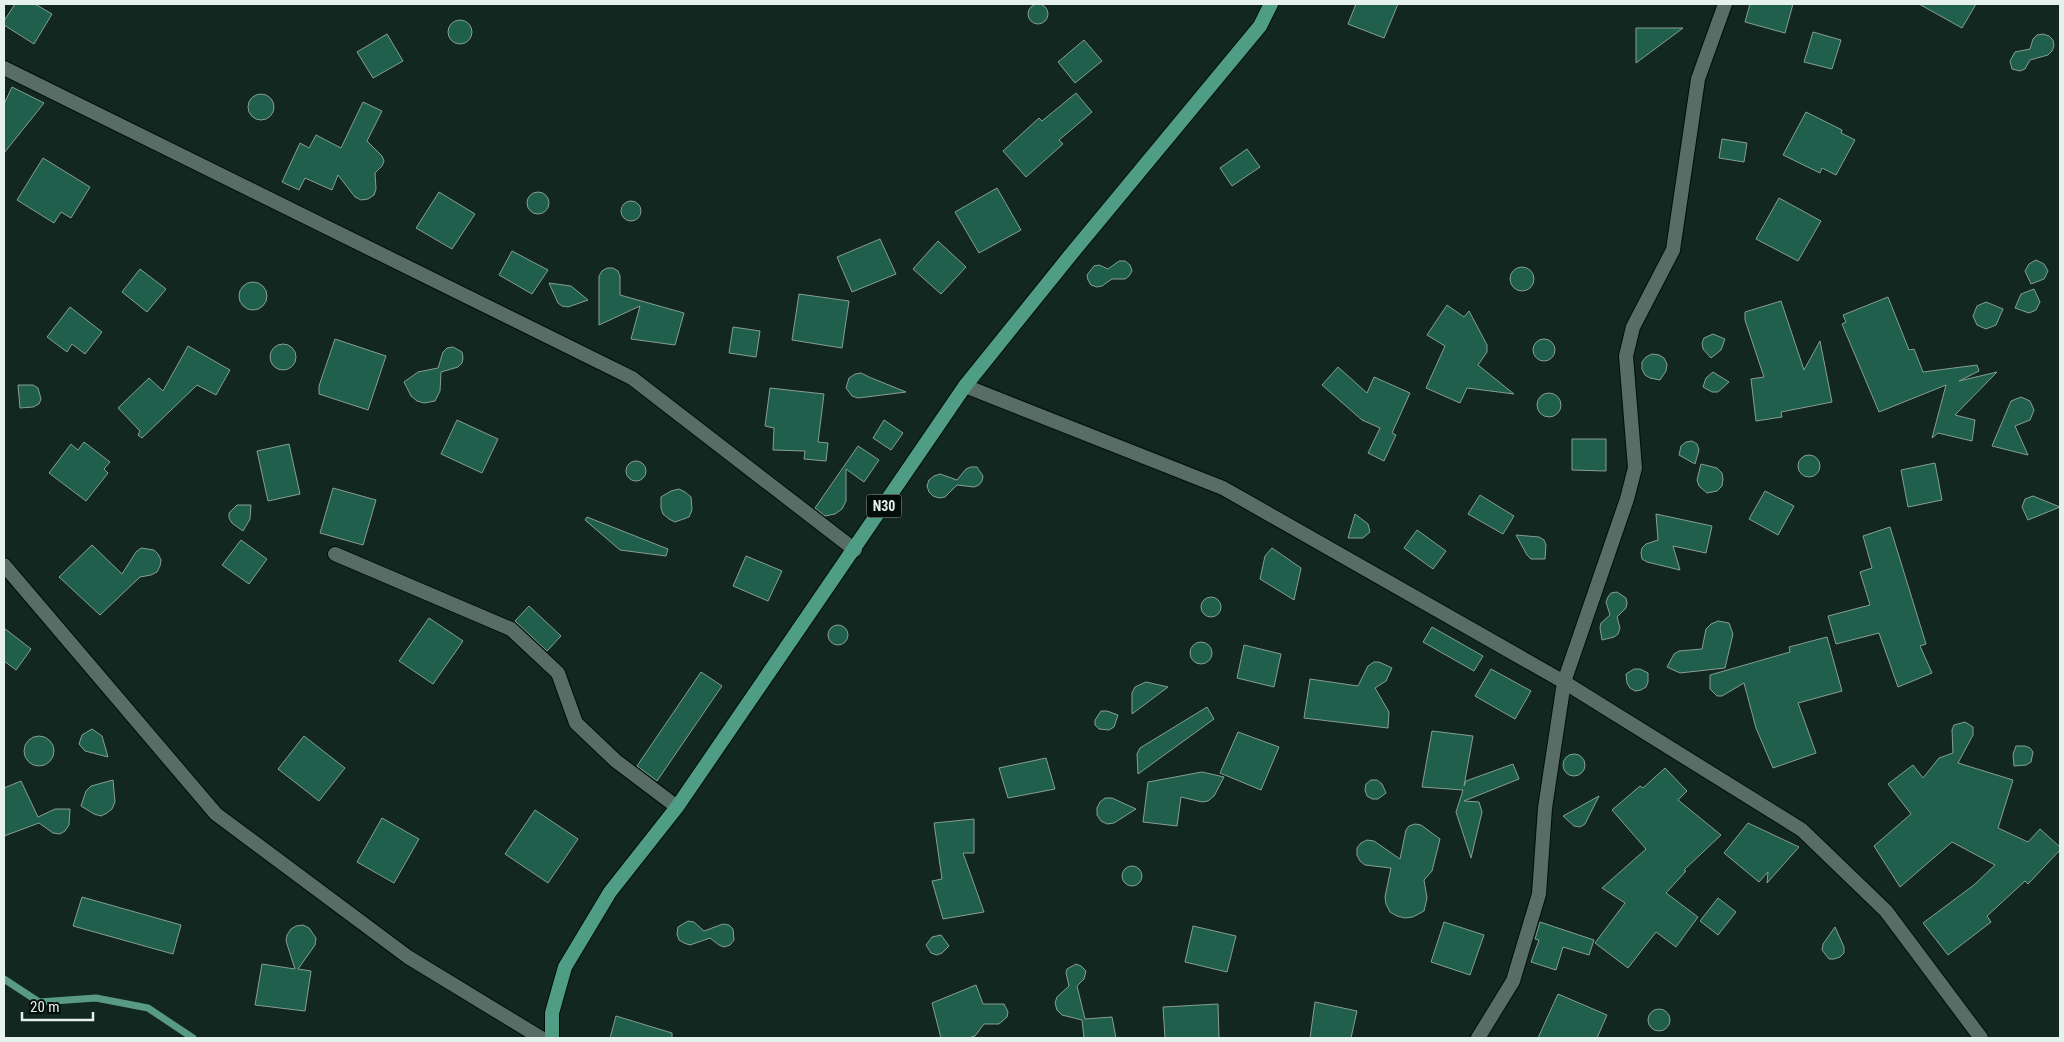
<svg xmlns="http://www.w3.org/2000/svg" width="2064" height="1042" font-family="'Roboto Condensed',sans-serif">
<rect width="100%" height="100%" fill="#12271f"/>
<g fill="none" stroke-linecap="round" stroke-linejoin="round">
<path stroke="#599a86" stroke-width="7" d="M4,979L39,1002L96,998L148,1008L193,1038"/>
</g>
<path fill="#205f4c" stroke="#869e95" d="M1028 14a10 10 0 1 1 20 0a10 10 0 1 1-20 0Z
M15,4H35L52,14L34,44L4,25V21Z
M1356,4H1398L1384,38L1348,24Z
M1750,4H1793L1785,33L1745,22Z
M1919,4H1976L1962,28Z
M448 32a12 12 0 1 1 24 0a12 12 0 1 1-24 0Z
M1636,28H1683L1636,63Z
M1813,32L1841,40L1832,69L1804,62Z
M387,34L403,61L373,78L357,52Z
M2043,34L2049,36L2053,40L2054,46L2052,51L2048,55L2030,60L2025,69L2020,71L2012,69L2010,61L2015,52L2030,49L2033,39L2037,35Z
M1084,40L1102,61L1075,83L1058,62Z
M12,87L44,103L4,153V104Z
M1076,93L1092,112L1059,140L1063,144L1026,177L1003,151L1039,118L1042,121Z
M248 107a13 13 0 1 1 26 0a13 13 0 1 1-26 0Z
M363,102L382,111L367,141L382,156L384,161L382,166L375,173L376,189L374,195L368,199L361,200L355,197L338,175L332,190L305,178L299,190L282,182L300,143L309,148L316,135L341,148Z
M1806,112L1842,130L1841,133L1855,140L1836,175L1822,168L1820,173L1783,155Z
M1722,139L1747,143L1744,162L1719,158Z
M1247,149L1260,167L1232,186L1220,168Z
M43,158L90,187L71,218L61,212L54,223L17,200Z
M997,188L1021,230L979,253L955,212Z
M527 203a11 11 0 1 1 22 0a11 11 0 1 1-22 0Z
M439,192L475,214L452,249L416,228Z
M1779,198L1821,221L1798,261L1756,239Z
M621 211a10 10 0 1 1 20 0a10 10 0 1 1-20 0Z
M880,239L896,274L852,292L837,257Z
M938,241L966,267L941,294L913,269Z
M512,251L548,270L532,294L499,275Z
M2036,260L2044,264L2048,271L2044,279L2031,284L2025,271L2029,264Z
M1119,261H1125L1130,265L1132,271L1129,276L1125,279H1112L1102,286L1097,287L1091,285L1088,280L1087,275L1094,266L1099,265L1108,269Z
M1510 279a12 12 0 1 1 24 0a12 12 0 1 1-24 0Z
M607,268H613L618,271L620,276V295L684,313L675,345L631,339L640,306L599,325V276L602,271Z
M140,269L166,289L147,312L122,292Z
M239 296a14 14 0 1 1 28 0a14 14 0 1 1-28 0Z
M549,283L571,286L588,300L568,307L562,306L558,303Z
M2034,289L2040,302L2036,310L2029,313L2015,308L2021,294Z
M799,294L849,301L842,348L792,340Z
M1888,297L1909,350L1914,349L1923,372L1977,365L1979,371L1959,381L1997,372L1955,415L1975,420L1972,441L1938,433L1932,438L1946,385L1879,412L1842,324L1846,322L1843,315Z
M1781,301L1804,370L1820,341L1832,402L1781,412L1782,417L1756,421L1751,379L1764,377L1745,320V312Z
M1986,302L2003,309L1996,325L1986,329L1977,325L1973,316L1977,306Z
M1447,305L1464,317L1469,311L1487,345V352L1478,365L1514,394L1467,388L1460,403L1426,388L1445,346L1427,335Z
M70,307L102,332L85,354L72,344L67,352L47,337Z
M733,327L760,331L756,357L729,353Z
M1713,334L1725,339L1721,350L1711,358L1703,349L1702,343L1704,338Z
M335,339L386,356L368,410L319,394V386Z
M1533 350a11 11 0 1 1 22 0a11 11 0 1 1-22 0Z
M270 357a13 13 0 1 1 26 0a13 13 0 1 1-26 0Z
M188,346L230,370L216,395L197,385L142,438L138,435L140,431L118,408L149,378L163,391Z
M453,347L462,352L463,358L462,363L458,367L441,372L440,391L435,401L424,403L417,401L411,396L404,382L418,372L438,368L443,352L447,348Z
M1652,354L1659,355L1664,358L1667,364L1666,371L1660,380L1650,378L1645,375L1642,369V362L1646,357Z
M1338,367L1367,393L1374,377L1410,393L1392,433L1396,435L1384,461L1368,453L1380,428L1362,420L1322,385Z
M1713,372L1729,382L1718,392H1712L1703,387L1706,378Z
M861,373L869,377L906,392L858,398L852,396L846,388L849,378L855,374Z
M18,385H33L38,388L41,399L39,404L33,407L20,408Z
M770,388L824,394L818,442L828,443L826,461L804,459L805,451L773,450L774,428L765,426Z
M1537 405a12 12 0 1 1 24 0a12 12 0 1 1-24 0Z
M2021,397L2030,401L2034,410L2030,420L2015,426L2028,455L1992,446L2011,401Z
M457,420L498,439L482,473L441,454Z
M884,420L903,433L891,450L873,438Z
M1572,439H1606V471L1572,470Z
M1692,441L1697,444L1699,450L1695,464L1679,455L1681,446L1686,442Z
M84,442L110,462L104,469L108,473L86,501L49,473L71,444L78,450Z
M289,444L300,494L268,501L257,451Z
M858,446L879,460L864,482L846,469V501L842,509L835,514L825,516L815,508Z
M1798 466a11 11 0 1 1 22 0a11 11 0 1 1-22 0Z
M626 471a10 10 0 1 1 20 0a10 10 0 1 1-20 0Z
M1935,463L1942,500L1908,507L1901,470Z
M1701,464L1717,468L1722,473L1723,479L1722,486L1717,491L1707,493L1699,486L1697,480Z
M971,467H977L983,476L982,481L979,485L974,487L957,485L945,497L939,498L933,496L929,492L927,486L929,480L934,476L940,474L957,480L966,469Z
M333,488L376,500L363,545L320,533Z
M679,489L685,492L691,497L692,510L689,517L675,522L669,519L663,514L661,508V497L671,491Z
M1765,491L1794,506L1778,535L1749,519Z
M1480,495L1514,516L1503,534L1468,514Z
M2033,496L2060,507L2028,520L2022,507L2025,499Z
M237,505H251L250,519L243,531L232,523L229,518V513Z
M1355,514L1368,524L1370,532L1363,538H1348Z
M1656,514L1712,526L1706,553L1673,546L1680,570L1647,562L1642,559L1641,553L1642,548L1646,544L1658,540Z
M587,517L668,549L666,556L620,550L585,520Z
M1890,527L1926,644L1920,646L1932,673L1898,687L1879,633L1836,644L1828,616L1870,605L1860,572L1872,568L1863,536Z
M1417,530L1446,551L1433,569L1404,548Z
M1516,535L1539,537L1544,540L1546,545L1545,559H1531L1527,555Z
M241,540L267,559L249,584L222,565Z
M92,545L122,574L136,552L141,548L154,550L158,554L161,560L160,566L157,572L151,575L140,577L100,615L59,577Z
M1272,548L1301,568L1294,600L1260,579L1265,556Z
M746,556L782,571L768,601L733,586Z
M1617,592L1626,598L1627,603L1626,608L1617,617L1620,628L1618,634L1614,637L1602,640L1600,628L1601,623L1610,615L1606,602L1608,597L1611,593Z
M1201 607a10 10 0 1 1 20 0a10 10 0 1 1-20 0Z
M529,606L561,636L547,651L515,621Z
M429,618L463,641L433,684L399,661Z
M1718,621L1729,623L1733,634L1725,668L1680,673L1667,667L1674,654L1679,651L1702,649L1706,629L1711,624Z
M828 635a10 10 0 1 1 20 0a10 10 0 1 1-20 0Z
M1432,627L1483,656L1474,671L1423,642Z
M4,628L31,649L16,670L4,661Z
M1827,637L1842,691L1798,703L1816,753L1773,768L1756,728L1744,683L1722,696H1717L1710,689V675L1790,652L1789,647Z
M1190 653a11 11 0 1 1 22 0a11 11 0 1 1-22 0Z
M1244,645L1281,654L1274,687L1237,678Z
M1374,662H1379L1392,668L1386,681L1375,688L1389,712L1388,728L1304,718L1310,679L1358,686L1368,666Z
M1491,669L1531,691L1515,719L1475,696Z
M1634,669H1640L1648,673V682L1646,687L1641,690L1635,691L1630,688L1627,683L1626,674Z
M701,672L722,686L657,781L637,766Z
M1146,682L1168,687L1132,714V693L1135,687Z
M1207,707L1214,719L1138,774L1137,754L1140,748Z
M1101,711H1107L1118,715L1114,727L1109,730L1099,729L1095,725V720Z
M1965,722L1973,727V735L1958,763L2013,780L1998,828L2028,842L2040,829L2060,847V850L2028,884L2025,881L1987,916L1991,922L1948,955L1923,923L1974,885L1995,865L1952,842L1900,887L1874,846L1911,814L1888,784L1913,765L1923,778L1939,758L1953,753L1952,730L1954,725Z
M92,729L102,736L108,757L85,751L79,744L82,735Z
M1432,731L1473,736L1464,786L1466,781L1513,764L1519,779L1464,801L1479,802L1482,812L1471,858L1456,812L1463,790L1422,787Z
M1238,732L1279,747L1261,790L1220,773Z
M24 751a15 15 0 1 1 30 0a15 15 0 1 1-30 0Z
M304,736L345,768L319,801L278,769Z
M2016,746H2025L2030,748L2033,752L2031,762L2026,765L2014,766L2013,754Z
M1563 765a11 11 0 1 1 22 0a11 11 0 1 1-22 0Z
M1046,758L1055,789L1008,798L999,768Z
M1665,768L1687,791L1678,800L1721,835L1684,870L1686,871L1666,893L1698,917L1676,947L1656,932L1628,968L1595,943L1625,903L1602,888L1646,849L1612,810L1640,786L1643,788Z
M1202,772L1224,777L1214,796L1208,801L1202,802L1181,797L1177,826L1143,822L1148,782Z
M113,780L115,802L112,809L107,813L101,816L94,814L81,806L86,791L91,786Z
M1371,780H1377L1382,784L1386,793L1378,799H1372L1367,796L1365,790L1366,784Z
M21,781L38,817L55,809H70L69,825L65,831L60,834L53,833L39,823L4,836V788Z
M1599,796L1585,824L1580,827L1574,826L1563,816Z
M1105,798H1112L1136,809L1114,823L1107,824L1101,821L1097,815V808L1100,802Z
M535,810L578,839L548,883L505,854Z
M382,818L419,839L394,883L357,862Z
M974,819V853H963L984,912L943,919L932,881L942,879L934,823Z
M1748,823L1799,847L1767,883L1768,872L1759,882L1724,853Z
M1415,824L1421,825L1440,839L1432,871L1424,880L1427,898L1424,911L1413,917L1405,918L1397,916L1390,912L1386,904L1385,897L1391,868L1365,865L1360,861L1357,855V848L1361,843L1367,840L1374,841L1400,859L1406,830L1409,826Z
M1122 876a10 10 0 1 1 20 0a10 10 0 1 1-20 0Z
M82,897L181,925L173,954L73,926Z
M1718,898L1736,912L1718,935L1700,921Z
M688,921L694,922L704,931L723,924L729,925L733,929L734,940L730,945L724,947L719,945L710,938L690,945L684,943L679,940L677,934L678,927Z
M1444,922L1484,935L1470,975L1431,962Z
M1540,922L1594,940L1589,955L1563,947L1556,970L1531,962L1539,940L1535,939Z
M303,925L309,928L316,938L315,945L298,969L311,971L305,1011L255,1005L262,964L295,969L286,941L287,935L291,929L296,926Z
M1193,926L1236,936L1227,972L1185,962Z
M1835,927L1844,947V953L1840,957L1834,959H1829L1822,950L1823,944Z
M941,935L949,946L942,953L937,955L931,953L926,945L932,937Z
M1076,964L1081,966L1086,971L1084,979L1077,986L1085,1019L1112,1017L1116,1038H1084L1082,1020L1062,1015L1057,1010L1055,1003L1057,997L1069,986L1066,973L1067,969Z
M976,985L983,1004H1004L1008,1012L1007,1017L999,1024H984L975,1036L968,1038H941L932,1003Z
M1558,994L1607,1015L1597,1038H1538Z
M1315,1002L1357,1011L1351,1038H1310Z
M1218,1004L1219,1038H1165L1163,1007Z
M1648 1020a11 11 0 1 1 22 0a11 11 0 1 1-22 0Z
M616,1016L672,1033V1038H610Z"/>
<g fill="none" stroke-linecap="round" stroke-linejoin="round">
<defs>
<path id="minor" d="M4,68L632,378L855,550
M965,386L1223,488L1564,682L1802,830L1886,911L1981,1038
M335,554L511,629L558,673L576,723L616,761L677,807
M4,565L216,814L408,957L541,1038
M1478,1038L1513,981L1539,894L1545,808L1564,682L1627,499L1635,468L1626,356L1633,327L1673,250L1698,79L1725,4"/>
<path id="primary" d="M552,1038V1013L565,967L610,892L677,807L965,386L1068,258L1260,26L1271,4"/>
</defs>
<use href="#minor" stroke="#000f09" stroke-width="16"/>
<use href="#primary" stroke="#000f09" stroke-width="16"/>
<use href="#minor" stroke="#576d65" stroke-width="14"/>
<use href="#primary" stroke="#4f9d85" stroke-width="14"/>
</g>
<g text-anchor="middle" stroke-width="4" stroke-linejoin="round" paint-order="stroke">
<rect fill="#050d0a" stroke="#a2ada8" stroke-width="1" x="866.5" y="494.5" width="35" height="23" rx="4"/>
<g font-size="14" font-weight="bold" fill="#e5f1ec">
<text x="884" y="511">N30</text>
</g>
</g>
<rect width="2064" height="1042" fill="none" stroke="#e5f1ec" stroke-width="10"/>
<path d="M22 1012v8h71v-8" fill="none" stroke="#e5f1ec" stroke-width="2.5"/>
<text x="30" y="1012" font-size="15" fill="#e5f1ec" stroke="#050d0a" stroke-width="4" paint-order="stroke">20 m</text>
</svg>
